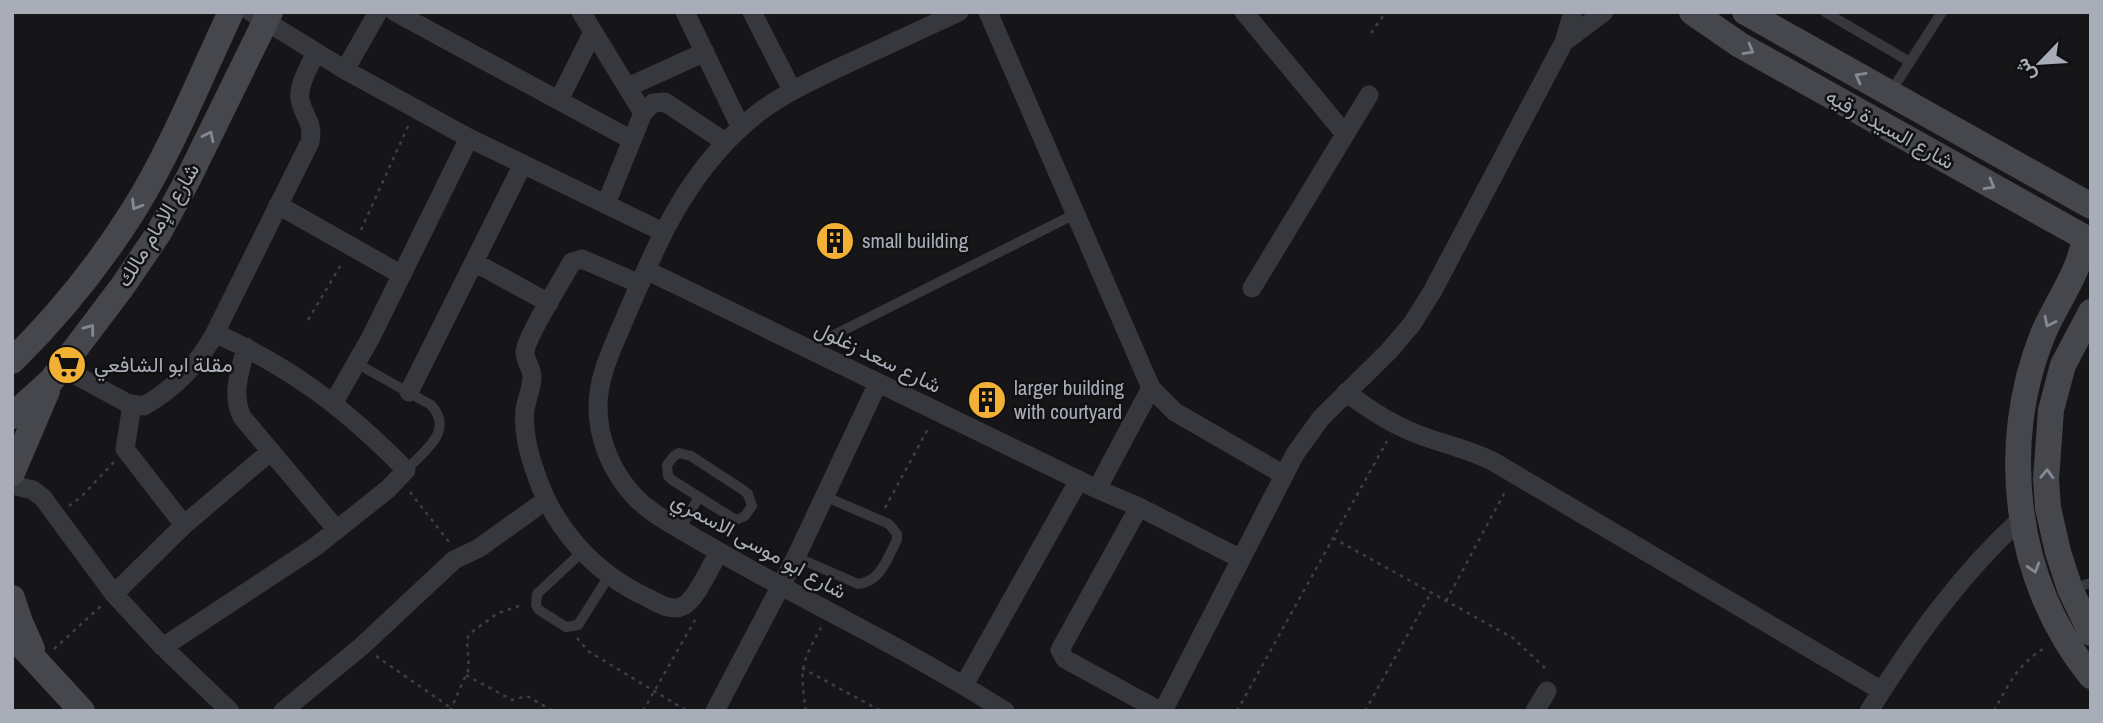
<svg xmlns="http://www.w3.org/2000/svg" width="2103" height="723" font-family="'Archivo Narrow',Vazirmatn,sans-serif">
<rect width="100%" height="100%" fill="#161618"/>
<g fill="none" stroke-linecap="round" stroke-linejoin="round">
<path stroke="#3d3f44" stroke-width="2.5" stroke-dasharray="3.5 5" stroke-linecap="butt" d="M1371,33L1386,12
M361,230L409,124
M308,320L342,263
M410,492L449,542
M69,506L81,497L114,462
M885,508L929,427
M1333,538L1513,638L1544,667L1545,674
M1446,601L1506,490
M577,638L588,651L687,711
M54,649L101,606
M376,656L451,708
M802,668L881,711
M466,675L512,700L527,696L553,711
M450,711L469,668L467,640L469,634L498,613L522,605
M643,711L695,620
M806,711C800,670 800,664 821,628
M1237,711L1387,441
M1365,711L1431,593
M1994,711C2009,683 2018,664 2046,647"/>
<path stroke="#37383d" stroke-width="10" d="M1825,12L1910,62
M1890,93L1942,12
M808,348L1075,214
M356,363L431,405C455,431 424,451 406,470
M679,453L691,456L743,490L748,494L752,506L745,516L736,520L731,517L672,480L668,476L667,465L674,456Z
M680,529L699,497
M582,552L537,594L536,605L539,610L566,627L578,625L609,576
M796,557L858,584C881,582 887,558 897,540V534L889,524L824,496
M2070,589L2091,583"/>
<path stroke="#37383d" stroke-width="19" d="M251,12L345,70L469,138L663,232
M395,12L632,140
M581,12L643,113
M685,12L741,128
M752,12L792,90
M959,12C922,29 886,46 849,63C817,78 786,92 758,113C688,168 659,239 625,318C613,347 598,375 598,407C598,440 612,472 634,496C647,510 663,519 678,528C712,548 745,567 779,585C855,625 932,665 1005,711
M988,12L1151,388L1175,412L1284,475
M1244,12L1345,134
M1564,42L1604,12
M345,70L378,12
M628,87L705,52
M559,100L593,32
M606,204L643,113L653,103L665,102L725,142
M278,205L402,275
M474,262L549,303
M646,270L1097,489L1139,507L1241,559
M640,284L582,259L572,262L569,267C560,284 526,337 525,352C525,361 532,368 532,377C532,388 527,398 525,409C523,429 528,452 535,471C553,528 594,573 648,598C658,603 671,612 683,606C696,600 710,567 718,554
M1252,288L1369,95
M246,347C240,372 231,393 242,417L337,530
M61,367L127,403L144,406C175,388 198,365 215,333L310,142C314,121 303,117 300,99C298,84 310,66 316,52
M409,392L523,164
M1346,392C1368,409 1391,424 1417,434C1442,444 1469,449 1494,462L1882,691
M334,402L371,337L469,138
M132,405L125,449L184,525
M12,485L33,490L43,498L114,594L163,647L230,711
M1097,489L1151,388
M1139,507L1060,650L1065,659L1160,711
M114,594L184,525L271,451
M163,647L315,547L388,489L406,470C346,409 294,369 215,333
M964,685L1079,480
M283,711L362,646L454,560L479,548L546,500
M715,711L796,557L878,383
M1163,711L1295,454L1321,418L1389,351L1412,324L1432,292L1564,42L1573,12
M1535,711L1547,691
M1869,711C1913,641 1960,574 2022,518"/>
<path stroke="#45474d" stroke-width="26" d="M1692,12L1740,45L2091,241
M1745,12L2091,206
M2085,238C2079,274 2057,301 2043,334C1998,446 2014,581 2091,676
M2091,312L2063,365L2051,410L2046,479L2048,508L2058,552L2070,589L2091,633
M12,361C59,315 100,264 135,208C173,146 200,78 231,12
M12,416L51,381L122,287L158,234L188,179L270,12
M12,473L47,391
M12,598L20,622L32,649
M12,635L82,711"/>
</g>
<defs><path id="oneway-chevron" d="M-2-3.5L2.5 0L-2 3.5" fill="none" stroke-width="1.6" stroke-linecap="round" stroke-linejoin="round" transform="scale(1.75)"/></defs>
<g stroke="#858993">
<use href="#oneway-chevron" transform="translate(1749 50) rotate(30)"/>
<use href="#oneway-chevron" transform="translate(1860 77) rotate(-151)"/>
<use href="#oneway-chevron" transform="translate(209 136) rotate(-64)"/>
<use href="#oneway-chevron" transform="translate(1990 185) rotate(29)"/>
<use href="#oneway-chevron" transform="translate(136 205) rotate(121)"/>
<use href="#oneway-chevron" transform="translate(2049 322) rotate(116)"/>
<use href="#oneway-chevron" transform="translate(90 329) rotate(-53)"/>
<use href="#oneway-chevron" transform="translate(2047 474) rotate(-88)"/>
<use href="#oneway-chevron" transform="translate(2034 568) rotate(73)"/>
</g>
<defs>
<symbol id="building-disc" viewBox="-11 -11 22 22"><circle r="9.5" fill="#f2b134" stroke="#111113"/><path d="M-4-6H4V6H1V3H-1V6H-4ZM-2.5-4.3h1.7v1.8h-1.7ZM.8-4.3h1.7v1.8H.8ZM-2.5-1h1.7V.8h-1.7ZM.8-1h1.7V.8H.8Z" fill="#111"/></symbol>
<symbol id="supermarket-disc" viewBox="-11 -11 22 22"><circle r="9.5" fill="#f2b134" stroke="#111113"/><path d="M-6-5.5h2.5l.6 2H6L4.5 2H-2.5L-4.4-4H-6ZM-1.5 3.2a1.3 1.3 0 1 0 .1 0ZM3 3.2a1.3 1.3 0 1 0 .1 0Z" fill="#111"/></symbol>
</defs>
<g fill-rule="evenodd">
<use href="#building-disc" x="813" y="219" width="44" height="44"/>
<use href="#supermarket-disc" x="45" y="343" width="44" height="44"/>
<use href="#building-disc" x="965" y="378" width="44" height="44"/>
</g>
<g text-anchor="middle" stroke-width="5" stroke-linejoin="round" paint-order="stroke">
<g font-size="21" fill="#a8adb8" stroke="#111113">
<text transform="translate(1890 129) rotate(29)" y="7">شارع السيدة رقيه</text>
<text transform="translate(158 225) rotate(-59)" y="7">شارع الإمام مالك</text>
<text transform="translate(878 357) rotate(26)" y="7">شارع سعد زغلول</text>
<text transform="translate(759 546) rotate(29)" y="7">شارع ابو موسى الاسمري</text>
</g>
<g font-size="21" fill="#a8adb8" stroke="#111113" text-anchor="start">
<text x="862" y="248">small building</text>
<text x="94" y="372">مقلة ابو الشافعي</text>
<text x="1014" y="395">larger building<tspan x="1014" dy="24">with courtyard</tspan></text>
</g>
</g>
<rect width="2103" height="723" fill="none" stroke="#a8adb8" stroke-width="28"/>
<g transform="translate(2040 63) rotate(245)" stroke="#111113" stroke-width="5" paint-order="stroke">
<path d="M0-5L12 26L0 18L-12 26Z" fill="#a8adb8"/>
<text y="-10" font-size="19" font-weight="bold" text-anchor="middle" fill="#a8adb8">ش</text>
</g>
</svg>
